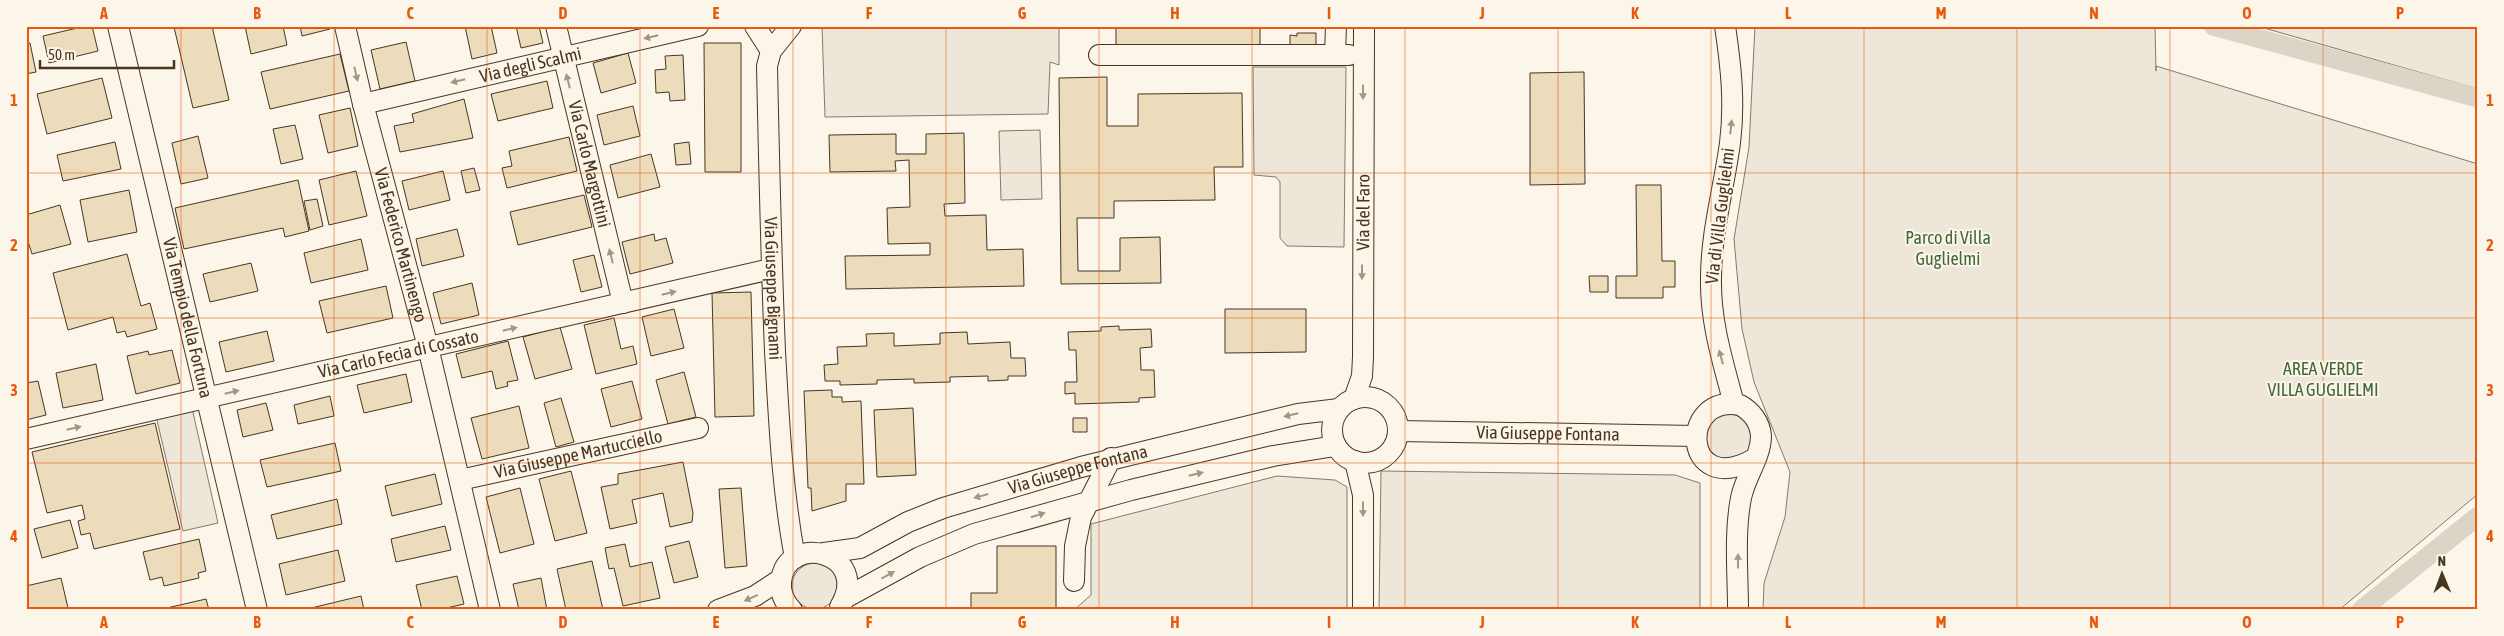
<svg xmlns="http://www.w3.org/2000/svg" width="2504" height="636" font-family="'Asap Condensed',sans-serif">
<rect width="100%" height="100%" fill="#fbf6e9"/>
<path fill="#ede6d9" stroke="#887966" d="M822,26H1059V65L1050,62L1048,114L825,117Z
M1755,26H2155L2156,71V66L2478,164V494L2339,610H1763L1764,583L1785,517L1790,472L1754,382L1742,329L1734,239L1749,147Z
M2257,26H2478V89Z
M1040,130L1042,199L1001,200L999,131Z
M1725,413C1740,415 1745,418 1753,430L1748,455L1723,463L1707,451C1706,428 1703,425 1725,413Z
M1381,471L1675,475L1700,483V610H1379Z
M1277,476L1335,480L1347,487V610H1074L1091,595V524Z
M792 586a23 23 0 1 1 46 0a23 23 0 1 1-46 0Z"/>
<path fill="#ede7d9" stroke="#887966" d="M1253,67H1346L1344,247L1287,246L1280,238V182L1276,177L1254,175Z
M192,408L218,523L183,531L156,416Z"/>
<g fill="none" stroke-linecap="round" stroke-linejoin="round">
<path stroke="#dcd4c6" stroke-width="19" d="M2213,26L2478,98
M2361,610L2478,516"/>
</g>
<path fill="#ecdcbc" stroke="#4a3520" d="M86,26H92L98,51L49,63L43,36Z
M212,26L229,100L193,108L174,27Z
M245,26H283L287,45L251,54Z
M300,26H329L330,29L302,36Z
M465,26H491L497,53L472,59Z
M516,26H539L543,43L521,48Z
M1116,26H1260V50L1116,47Z
M1297,33H1316V48H1290V35L1297,36Z
M406,42L415,81L380,89L371,50Z
M30,43L36,72L26,74V44Z
M704,43H741V172H705Z
M628,53L636,83L601,93L593,63Z
M340,54L349,91L270,109L261,72Z
M683,55L685,100L670,101L669,92L656,93L655,70L666,69L665,56Z
M1584,72L1585,184L1530,185V73Z
M1107,77V126H1138V94L1242,93L1243,167H1214L1215,200L1114,201V218H1077L1078,271H1120V238L1160,237L1161,283L1061,284L1059,78Z
M102,78L112,118L47,134L37,94Z
M547,81L553,108L498,121L491,94Z
M464,99L473,138L400,152L394,126L414,122L412,114Z
M633,106L640,136L604,145L597,115Z
M350,108L358,146L328,153L319,115Z
M295,125L303,159L281,164L273,129Z
M964,133L965,203L944,204L945,216L986,215L987,250L1023,249L1024,286L846,289L845,256L930,255V243L888,244L887,208L910,207L909,160L895,161L896,171L830,172L829,135L896,134V154H926V134Z
M198,136L208,178L181,184L172,143Z
M569,137L577,171L507,188L502,168L512,166L509,151Z
M115,142L121,169L63,181L57,155Z
M689,142L691,164L676,165L674,144Z
M651,154L660,187L618,198L610,165Z
M474,168L480,190L466,193L461,171Z
M356,171L367,216L329,225L319,180Z
M443,171L450,200L409,210L402,181Z
M298,180L309,231L285,237L283,228L184,249L175,208Z
M1636,185H1661L1662,261H1675V287H1663V298H1616V276H1637Z
M129,190L137,232L88,242L80,200Z
M584,195L592,227L518,245L510,212Z
M317,199L323,226L310,230L304,201Z
M60,205L71,244L32,254L26,235V215Z
M457,229L464,256L422,266L416,239Z
M654,234L655,241L666,238L673,263L630,274L622,242Z
M361,239L368,270L311,283L304,253Z
M127,254L141,306L150,303L157,329L127,337L125,331L117,333L113,317L68,330L53,273Z
M594,255L602,287L581,292L573,260Z
M251,263L258,291L210,302L203,274Z
M1589,276H1608V292H1590Z
M472,283L479,315L441,324L433,293Z
M386,286L393,318L327,333L319,301Z
M751,292L754,416L715,417L712,293Z
M674,309L684,348L651,356L642,317Z
M1225,309H1306V352L1225,353Z
M614,318L621,349L633,346L637,364L596,374L584,325Z
M1119,326V330L1151,329L1152,347L1140,348L1141,370H1154L1155,397L1139,398V402L1075,404V393L1065,394V382H1077L1076,350H1069L1068,332L1101,331V327Z
M560,327L572,369L535,379L523,337Z
M267,331L274,361L226,372L219,342Z
M967,332L968,344L1010,342L1011,358H1025L1026,376H1008V380L988,381V376L950,377V382L914,383V379L877,380V384L840,385V381H825L824,365L838,364L837,347L867,346L866,334L894,333V346L940,344V333Z
M508,341L518,380L507,382L508,386L496,389L492,371L462,378L456,354Z
M172,350L180,383L136,394L127,356L148,351L149,355Z
M96,364L103,400L63,408L56,373Z
M684,372L696,417L668,424L656,380Z
M406,374L412,402L364,413L357,385Z
M38,381L46,415L26,420V383Z
M632,381L642,419L611,427L601,389Z
M832,390V397H842V402L861,401L864,484H846V501L812,511L811,488H808L804,391Z
M330,396L334,416L298,424L294,405Z
M561,398L574,442L556,447L544,403Z
M266,403L273,430L243,437L237,410Z
M519,406L529,448L482,459L471,418Z
M913,408L916,475L877,477L874,410Z
M1073,418H1087V432H1073Z
M155,423L180,529L94,549L90,533L81,535L78,521L85,519L82,505L47,513L32,452Z
M335,443L341,471L267,487L260,460Z
M683,462L693,513L692,522L670,527L663,493L632,500L637,523L610,529L601,487L618,484V474Z
M571,471L587,533L555,541L539,479Z
M435,474L442,504L392,516L385,486Z
M520,488L534,544L500,553L486,497Z
M741,488L747,566L725,568L719,489Z
M337,499L342,524L277,539L271,515Z
M70,520L78,548L42,558L34,529Z
M445,526L451,550L396,562L391,539Z
M199,539L206,571L198,573L199,578L164,586L162,577L150,580L143,552Z
M689,541L698,577L674,583L665,547Z
M625,544L630,567L652,562L660,598L623,606L614,568L609,569L605,548Z
M997,546H1056V610H971V593H997Z
M338,550L345,581L286,595L279,564Z
M592,561L603,610H566L557,569Z
M457,576L464,604L438,610H422L416,585Z
M61,578L68,608L26,610V586Z
M541,578L547,610H519L513,584Z
M361,596L364,610H303Z
M206,599L209,610H158Z"/>
<g fill="none" stroke-linecap="round" stroke-linejoin="round">
<defs>
<g id="minor">
<path id="s1" d="M118,26L257,610"/>
<path id="s2" d="M345,26L363,104L428,347L490,610"/>
<path id="s3" d="M556,26L623,303"/>
<path d="M755,26L771,51"/>
<path id="s4" d="M791,26L771,51L767,66C769,161 771,256 775,351C779,421 782,489 795,558"/>
<path d="M1336,26L1335,55H1349"/>
<path d="M1725,26C1731,66 1735,103 1730,143C1724,188 1711,232 1711,278C1710,322 1723,362 1734,404"/>
<path d="M1099,55H1335"/>
<path id="s5" d="M363,104L698,26"/>
<circle cx="1365" cy="430" r="33"/>
<path id="s6" d="M1354,399L1362,376L1363,357L1364,26"/>
<path id="s7" d="M1399,431L1696,436"/>
<path id="s8" d="M26,439L771,269"/>
<path d="M1355,461L1363,495V610"/>
<path id="s9" d="M460,480L698,428"/>
<path id="s10" d="M824,553L860,548L908,522L943,508L1081,467L1298,414L1339,409"/>
<path d="M1074,581L1075,546L1081,517L1111,458"/>
<path d="M845,598L920,557L974,534L1131,490L1273,456L1335,446"/>
<path d="M718,610L755,596L781,579"/>
<path d="M792,610C784,602 780,593 781,582C785,531 873,552 840,607"/>
<path d="M1738,610C1738,573 1734,534 1741,498C1745,477 1761,457 1761,436C1760,422 1751,411 1740,405C1678,393 1682,499 1754,459"/>
</g>
</defs>
<use href="#minor" stroke="#4a3520" stroke-width="22"/>
<use href="#minor" stroke="#fbf6e9" stroke-width="20"/>
</g>
<defs><path id="oneway-solid" d="M-6-.8H1V-3.2L6.5 0L1 3.2V.8H-6Z" transform="scale(1.25)"/></defs>
<g fill="#a29684">
<use href="#oneway-solid" transform="translate(651 37) rotate(167)"/>
<use href="#oneway-solid" transform="translate(356 74) rotate(77)"/>
<use href="#oneway-solid" transform="translate(458 81) rotate(167)"/>
<use href="#oneway-solid" transform="translate(568 81) rotate(-104)"/>
<use href="#oneway-solid" transform="translate(1363 92) rotate(90)"/>
<use href="#oneway-solid" transform="translate(1731 127) rotate(-84)"/>
<use href="#oneway-solid" transform="translate(611 256) rotate(-104)"/>
<use href="#oneway-solid" transform="translate(1362 272) rotate(90)"/>
<use href="#oneway-solid" transform="translate(669 293) rotate(-13)"/>
<use href="#oneway-solid" transform="translate(510 329) rotate(-13)"/>
<use href="#oneway-solid" transform="translate(1721 357) rotate(-105)"/>
<use href="#oneway-solid" transform="translate(232 392) rotate(-13)"/>
<use href="#oneway-solid" transform="translate(1291 415) rotate(167)"/>
<use href="#oneway-solid" transform="translate(74 428) rotate(-13)"/>
<use href="#oneway-solid" transform="translate(1196 474) rotate(-13)"/>
<use href="#oneway-solid" transform="translate(981 496) rotate(164)"/>
<use href="#oneway-solid" transform="translate(1363 509) rotate(90)"/>
<use href="#oneway-solid" transform="translate(1038 515) rotate(-17)"/>
<use href="#oneway-solid" transform="translate(1738 561) rotate(-90)"/>
<use href="#oneway-solid" transform="translate(888 575) rotate(-29)"/>
<use href="#oneway-solid" transform="translate(751 598) rotate(156)"/>
</g>
<path fill="none" stroke="#e8590c" stroke-width="1" stroke-opacity="0.55" d="M181,26V610M334,26V610M487,26V610M640,26V610M793,26V610M946,26V610M1099,26V610M1252,26V610M1405,26V610M1558,26V610M1711,26V610M1864,26V610M2017,26V610M2170,26V610M2323,26V610M26,173H2478M26,318H2478M26,463H2478"/>
<g text-anchor="middle" stroke-width="4" stroke-linejoin="round" paint-order="stroke">
<g font-size="18" fill="#4a3520" stroke="#fbf6e9">
<text dy="6" stroke="none"><textPath href="#s5" startOffset="172">Via degli Scalmi</textPath></text>
<text dy="6" stroke="none"><textPath href="#s3" startOffset="142">Via Carlo Margottini</textPath></text>
<text dy="6" stroke="none"><textPath href="#s6" startOffset="188">Via del Faro</textPath></text>
<text transform="translate(1720 216) rotate(-83)" y="6">Via di Villa Guglielmi</text>
<text dy="6" stroke="none"><textPath href="#s2" startOffset="226">Via Federico Martinengo</textPath></text>
<text dy="6" stroke="none"><textPath href="#s4" startOffset="270">Via Giuseppe Bignami</textPath></text>
<text dy="6" stroke="none"><textPath href="#s1" startOffset="300">Via Tempio della Fortuna</textPath></text>
<text dy="6" stroke="none"><textPath href="#s8" startOffset="382">Via Carlo Fecia di Cossato</textPath></text>
<text dy="6" stroke="none"><textPath href="#s7" startOffset="149">Via Giuseppe Fontana</textPath></text>
<text dy="6" stroke="none"><textPath href="#s9" startOffset="121">Via Giuseppe Martucciello</textPath></text>
<text dy="6" stroke="none"><textPath href="#s10" startOffset="269">Via Giuseppe Fontana</textPath></text>
</g>
<g font-size="18" fill="#436837" stroke="#fbf6e9">
<text x="1948" y="244">Parco di Villa<tspan x="1948" dy="21">Guglielmi</tspan></text>
<text x="2323" y="375">AREA VERDE<tspan x="2323" dy="21">VILLA GUGLIELMI</tspan></text>
</g>
</g>
<rect width="2504" height="636" fill="none" stroke="#fbf6e9" stroke-width="55"/>
<g transform="translate(2442 574) rotate(359)" stroke="#fbf6e9" stroke-width="4" paint-order="stroke">
<path d="M0-4L9 19L0 12L-9 19Z" fill="#4a3520"/>
<text y="-8" font-size="14" font-weight="bold" text-anchor="middle" fill="#4a3520">N</text>
</g>
<path d="M40 60v8h134v-8" fill="none" stroke="#4a3520" stroke-width="2.5"/>
<text x="48" y="60" font-size="15" fill="#4a3520" stroke="#fbf6e9" stroke-width="4" paint-order="stroke">50 m</text>
<rect x="28" y="28" width="2448" height="580" fill="none" stroke="#e8590c" stroke-width="2"/>
<g font-size="16" text-anchor="middle" font-weight="bold" fill="#e8590c">
<text x="104" y="19">A</text>
<text x="257" y="19">B</text>
<text x="410" y="19">C</text>
<text x="563" y="19">D</text>
<text x="716" y="19">E</text>
<text x="869" y="19">F</text>
<text x="1022" y="19">G</text>
<text x="1175" y="19">H</text>
<text x="1329" y="19">I</text>
<text x="1482" y="19">J</text>
<text x="1635" y="19">K</text>
<text x="1788" y="19">L</text>
<text x="1941" y="19">M</text>
<text x="2094" y="19">N</text>
<text x="2247" y="19">O</text>
<text x="2400" y="19">P</text>
<text x="14" y="106">1</text>
<text x="2490" y="106">1</text>
<text x="14" y="251">2</text>
<text x="2490" y="251">2</text>
<text x="14" y="396">3</text>
<text x="2490" y="396">3</text>
<text x="14" y="542">4</text>
<text x="2490" y="542">4</text>
<text x="104" y="628">A</text>
<text x="257" y="628">B</text>
<text x="410" y="628">C</text>
<text x="563" y="628">D</text>
<text x="716" y="628">E</text>
<text x="869" y="628">F</text>
<text x="1022" y="628">G</text>
<text x="1175" y="628">H</text>
<text x="1329" y="628">I</text>
<text x="1482" y="628">J</text>
<text x="1635" y="628">K</text>
<text x="1788" y="628">L</text>
<text x="1941" y="628">M</text>
<text x="2094" y="628">N</text>
<text x="2247" y="628">O</text>
<text x="2400" y="628">P</text>
</g>
</svg>
